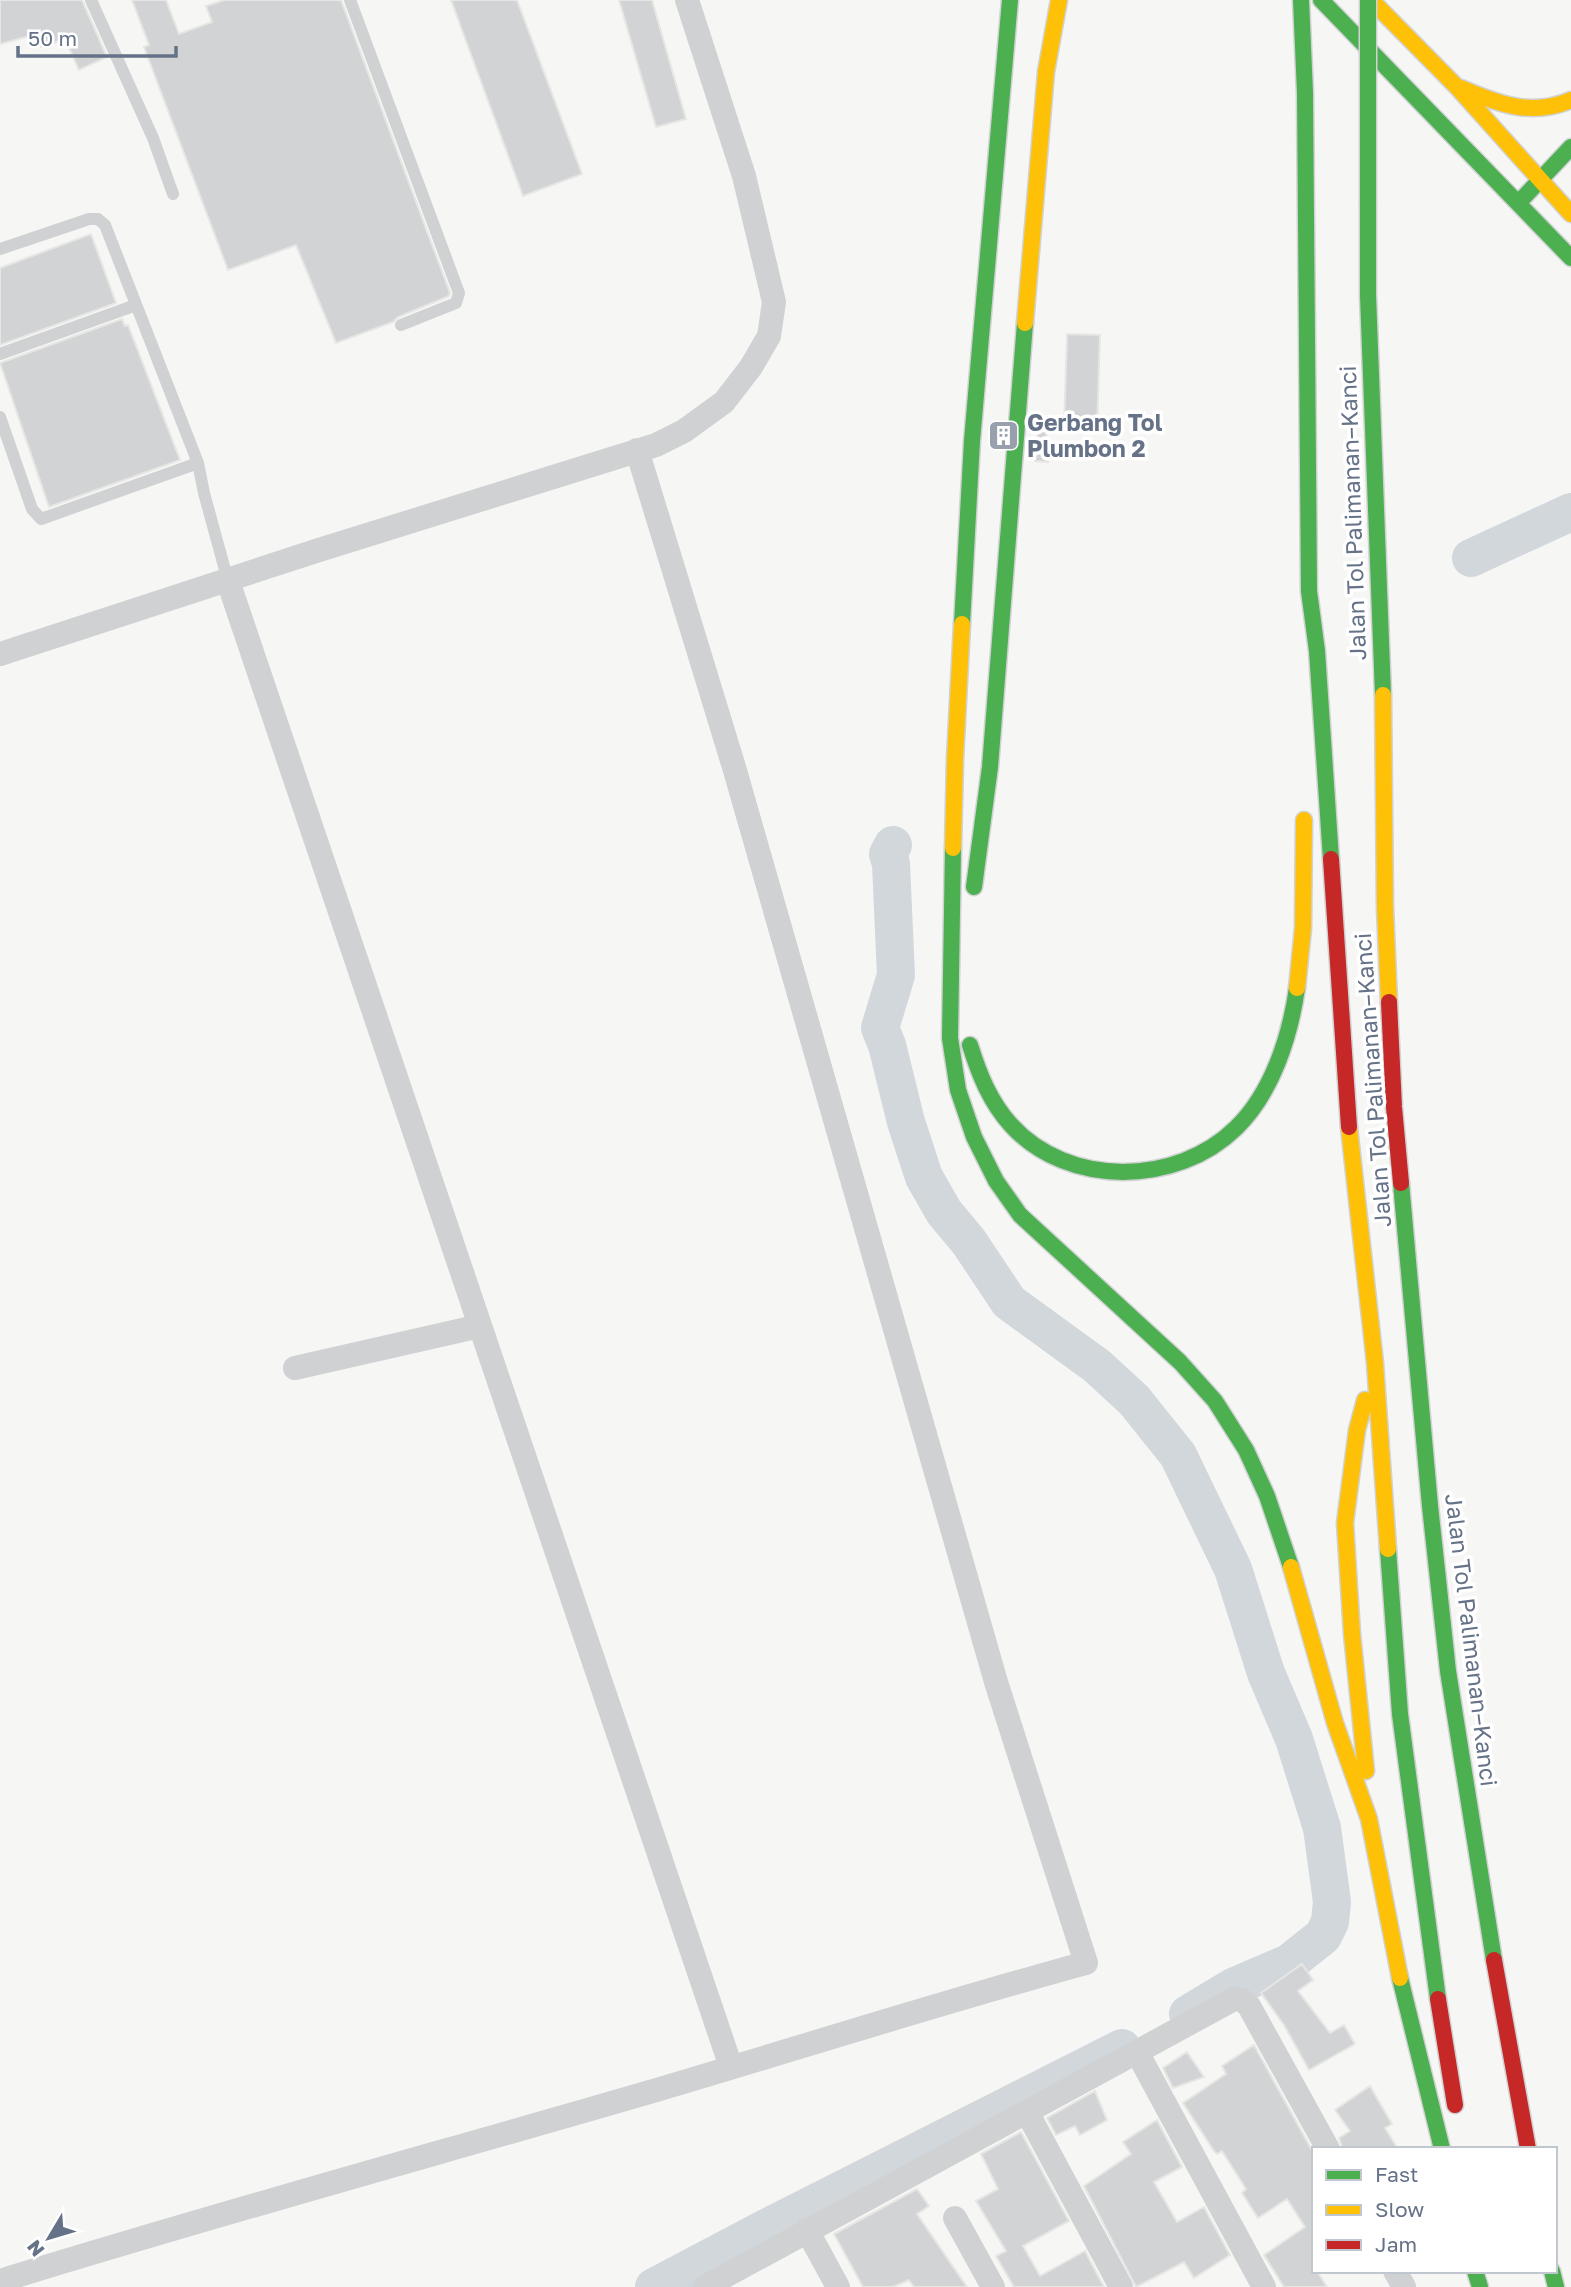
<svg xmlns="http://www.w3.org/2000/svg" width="1571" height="2287" font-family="'Golos Text',sans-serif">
<rect width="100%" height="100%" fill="#f6f6f5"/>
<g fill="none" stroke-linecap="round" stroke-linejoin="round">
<path stroke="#d1d7db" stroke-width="38" d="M1471,558L1571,512
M893,845L888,854L891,864L896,975L880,1028L887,1045L906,1122L924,1177L944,1212L969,1242L1009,1302L1097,1366L1134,1400L1178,1455L1233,1569L1266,1673L1294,1739L1322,1828L1332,1902L1330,1922L1323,1936L1289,1963L1233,1987L1188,2014
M654,2287L766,2228L1122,2048"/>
</g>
<path fill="#d2d3d4" stroke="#e6e6e4" stroke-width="2" d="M0,0H82L107,57L79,70L65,39L41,47L37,34L0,44Z
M132,0H166L179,34L212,22L206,6L224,0H341L450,293L449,296L398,317L393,322L336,343L296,245L228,270L144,47L149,45Z
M451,0H517L582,174L523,196Z
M619,0H652L686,119L656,127Z
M91,234L116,303L0,345V268Z
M122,319L125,326L128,325L180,460L49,507L0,363Z
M1067,334L1100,335L1097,430L1064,429Z
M1039,416L1045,417L1048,462L1035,461Z
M1302,1964L1313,1980L1298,1991L1330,2033L1344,2025L1355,2044L1309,2070L1284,2025L1261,1993Z
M1254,2045L1314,2154V2271H1317L1327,2287H1284L1264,2255L1305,2227L1287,2199L1258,2218L1242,2193L1246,2189L1222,2151L1217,2154L1214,2151L1183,2103L1226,2074L1222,2066Z
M1187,2052L1204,2077L1173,2088L1163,2068Z
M1370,2086L1392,2124L1385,2128L1398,2149H1343L1339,2138L1350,2131L1335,2110Z
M1095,2091L1107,2120L1080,2135L1075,2126L1056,2135L1047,2118Z
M1157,2120L1182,2167L1154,2182L1177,2222L1204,2207L1230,2255L1194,2278L1184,2262L1136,2287L1084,2186L1131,2154L1123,2142Z
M1021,2132L1069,2221L1023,2246L1040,2276L1085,2251L1104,2287H1014L996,2256L1006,2251L976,2201L998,2189L981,2154Z
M917,2189L929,2206L917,2214L967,2287H914L909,2280L893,2287H863L834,2234Z"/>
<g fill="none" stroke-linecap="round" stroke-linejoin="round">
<defs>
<path id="fast" d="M1301,0L1305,93L1309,591L1317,651L1331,859
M1321,0L1571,258
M1524,197L1571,147
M1368,208V295L1383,695
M962,624L972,441L1010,0
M953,848L950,1038L958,1090L974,1137L996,1181L1020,1215L1180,1362L1215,1401L1246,1450L1267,1496L1291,1567
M974,887L990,767L1025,323
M970,1045C979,1074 990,1102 1011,1125C1068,1188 1177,1186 1236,1128C1272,1093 1290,1037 1297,988
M1401,1183L1430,1506L1448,1671L1494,1960
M1388,1549L1400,1714L1438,1999
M1400,1978L1442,2149
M1475,2271L1480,2287
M1552,2271L1556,2287"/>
<path id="slow" d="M1371,0L1456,86L1571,214
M1461,88C1498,104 1532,117 1571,100
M1025,323L1046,72L1059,0
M1383,695L1385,908L1389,1002
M953,848L955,759L962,624
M1297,988L1303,928L1304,820
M1349,1127L1375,1363L1388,1549
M1365,1400L1357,1430L1345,1523L1352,1634L1366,1771
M1291,1567L1335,1723L1369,1819L1400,1978"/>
<path id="jam" d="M1331,859L1349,1127
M1389,1002L1394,1107L1401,1183
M1494,1960L1528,2149
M1438,1999L1455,2105"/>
</defs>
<use href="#fast" stroke="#d1d2d4" stroke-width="19"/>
<use href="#slow" stroke="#d1d2d4" stroke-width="19"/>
<use href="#jam" stroke="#d1d2d4" stroke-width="19"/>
<path stroke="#d0d1d2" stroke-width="12" d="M91,0L153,138L173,194
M350,0L459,293L456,303L401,325
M0,249L89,219H98L105,225L198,463L204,493L228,581
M0,354L136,305
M0,417L32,509L41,519L198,463"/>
<path stroke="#d0d1d2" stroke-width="24" d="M228,581L731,2067
M0,654L319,550L656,445L684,431L724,402L751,367L769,336L774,302L744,176L687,0
M295,1368L480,1326
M1137,2052L1264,2287
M1027,2112L1121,2287
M955,2218L993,2287
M807,2230L838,2287
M1395,2271L1404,2287
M0,2281C219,2213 440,2153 660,2089C802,2047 943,2002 1086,1963L996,1682L734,767L637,450
M705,2287L1234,1999L1242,2000L1249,2006L1328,2149"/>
<use href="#fast" stroke="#4caf50" stroke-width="16"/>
<use href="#slow" stroke="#ffc107" stroke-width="16"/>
<use href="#jam" stroke="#c62828" stroke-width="16"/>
<defs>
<path id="fast-bridge" d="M1368,0V208"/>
</defs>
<use href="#fast-bridge" stroke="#d1d2d4" stroke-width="19" stroke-linecap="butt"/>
<use href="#fast-bridge" stroke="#4caf50" stroke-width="16"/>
</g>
<defs>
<symbol id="building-square" viewBox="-11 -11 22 22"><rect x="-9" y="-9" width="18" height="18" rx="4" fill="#98a0ae" stroke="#fff"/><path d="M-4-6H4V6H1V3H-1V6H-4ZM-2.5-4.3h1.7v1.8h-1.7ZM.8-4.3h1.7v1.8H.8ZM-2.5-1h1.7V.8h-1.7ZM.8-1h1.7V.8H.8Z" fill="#fff"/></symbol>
</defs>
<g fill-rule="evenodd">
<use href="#building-square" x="986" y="418" width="35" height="35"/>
</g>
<g text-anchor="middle" stroke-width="7" stroke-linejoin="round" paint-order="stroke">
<g font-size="23" font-weight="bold" fill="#657287" stroke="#fff" text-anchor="start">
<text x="1027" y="431">Gerbang Tol<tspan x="1027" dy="26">Plumbon 2</tspan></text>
</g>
<g font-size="23" fill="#657287" stroke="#fff">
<text transform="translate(1353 513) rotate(-92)" y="8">Jalan Tol Palimanan–Kanci</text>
<text transform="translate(1373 1080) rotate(-94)" y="8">Jalan Tol Palimanan–Kanci</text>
<text transform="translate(1471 1640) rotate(83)" y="8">Jalan Tol Palimanan–Kanci</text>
</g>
</g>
<rect x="1312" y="2147" width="245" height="126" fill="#ffffff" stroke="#c1c7cf" stroke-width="2"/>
<rect x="1326" y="2170" width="35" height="10" fill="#4caf50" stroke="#c1c7cf" stroke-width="2"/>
<text x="1375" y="2182" font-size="21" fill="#657287">Fast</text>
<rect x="1326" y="2205" width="35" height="10" fill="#ffc107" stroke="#c1c7cf" stroke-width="2"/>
<text x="1375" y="2217" font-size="21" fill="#657287">Slow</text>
<rect x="1326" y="2240" width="35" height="10" fill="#c62828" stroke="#c1c7cf" stroke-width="2"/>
<text x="1375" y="2252" font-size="21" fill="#657287">Jam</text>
<g transform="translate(49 2238) rotate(232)" stroke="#ffffff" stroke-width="5" paint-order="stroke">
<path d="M0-5L12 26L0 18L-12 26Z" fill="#657287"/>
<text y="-10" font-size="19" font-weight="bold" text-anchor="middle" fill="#657287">N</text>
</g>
<path d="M18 46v10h158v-10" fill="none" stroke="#657287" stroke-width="3.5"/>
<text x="28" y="46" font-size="21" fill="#657287" stroke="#ffffff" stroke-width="5" paint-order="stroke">50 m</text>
</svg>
